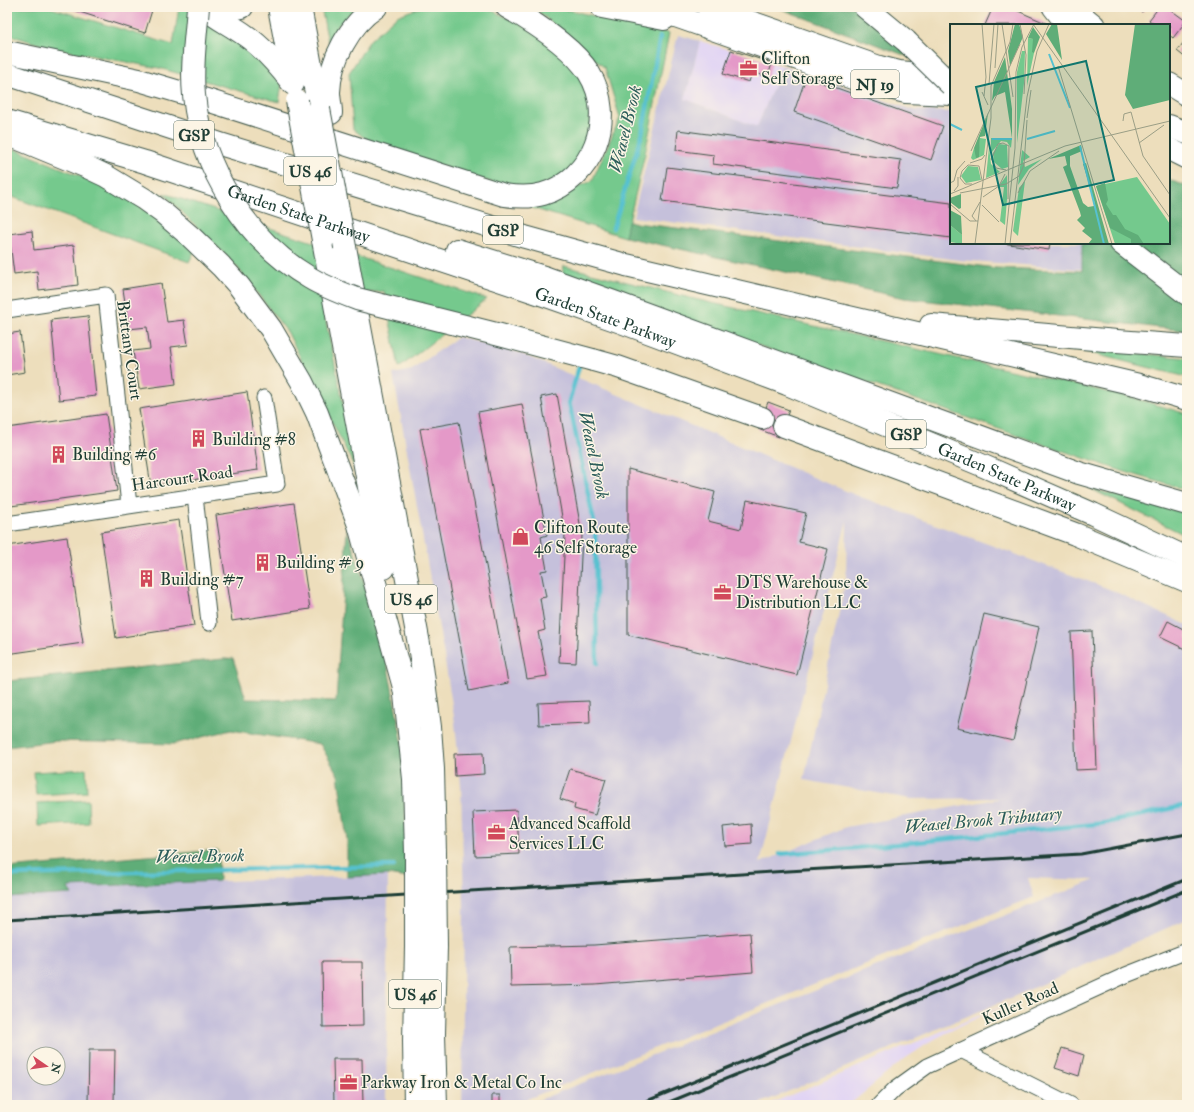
<svg xmlns="http://www.w3.org/2000/svg" width="1194" height="1112" font-family="'IM FELL Double Pica',serif">
<rect width="100%" height="100%" fill="#fcf5e5"/>
<filter id="ink" filterUnits="userSpaceOnUse"><feTurbulence type="fractalNoise" baseFrequency=".025" numOctaves="2"/><feDisplacementMap in="SourceGraphic" scale="8" xChannelSelector="R" yChannelSelector="G"/><feConvolveMatrix kernelMatrix="1 2 1 2 8 2 1 2 1" color-interpolation-filters="sRGB"/></filter>
<filter id="wash" filterUnits="userSpaceOnUse"><feTurbulence type="fractalNoise" baseFrequency=".012" numOctaves="4" result="noise"/><feDisplacementMap in="SourceGraphic" scale="16" xChannelSelector="R" yChannelSelector="G"/><feGaussianBlur stdDeviation="0.9" result="paint"/><feColorMatrix in="noise" values="0 0 0 0 0 0 0 0 0 0 0 0 0 0 0 0 0 1.4 0 .05"/><feComposite in="paint" operator="in"/></filter>
<g filter="url(#wash)">
<rect width="100%" height="100%" fill="#eddebc"/>
<path fill="#e1d4f4" d="M700,41L782,66L757,127L685,99Z
M1025,996L960,1026L933,1040L903,1060L849,1105H767Z"/>
<path fill="#c5c0db" fill-rule="evenodd" d="M678,35L700,41L685,99L757,127L782,66L913,110L951,112V243H1095L1130,273L959,260L633,217Z
M458,337L517,352L853,494L1109,589L1187,625V919L1013,997L756,1105H526L1095,880L1028,878L1034,897L512,1105H462L464,907L461,785L455,723L444,655L393,374L412,370ZM847,520L846,579L804,780L911,799L1003,798L846,827L760,863Z
M388,875L386,1105H7V898L72,894L68,888L69,887ZM34,1054H58V1078H34Z"/>
<path fill="#74c98d" stroke="#4a8360" d="M7,7H48L173,45L179,7H196L283,77L279,102L159,68L51,48L7,34Z
M321,7H356L337,27L328,42Z
M421,7H484L521,24L570,58L591,94V132L573,170L544,188H509L371,143L353,129L349,73L370,40L397,16Z
M533,7H555L669,33L645,154L625,237L529,207L592,181L620,118L605,68Z
M7,146L127,195L195,250L189,262L7,195Z
M163,193L487,299L399,368L384,291L321,298L358,474L288,333L237,267Z
M564,266L694,299L1134,398L1187,414V490L1122,471L1019,436L880,387L774,351L562,275Z
M1074,347L1187,358V377L1074,349Z
M1091,489L1187,513V536Z
M86,769L87,792L36,795L34,772Z
M88,800L89,823L38,826L37,803Z"/>
<path fill="#5fad78" stroke="#3f7556" d="M776,7H857L912,58Z
M1169,180L1187,186V331L904,298L625,237L628,222L996,268L1082,271V243H1169Z
M347,529L383,641L402,741L408,878L388,875L347,877V840L338,775L320,744L231,730L173,744L57,741L7,747V681L18,680L233,658L246,699L336,701Z
M218,850L219,881L69,887L68,888L72,894L7,898V868Z"/>
<g fill="none" stroke-linecap="round" stroke-linejoin="round">
<path stroke="#56c1d0" stroke-width="4.5" d="M613,228L642,134L660,37
M580,363L569,402L595,527L597,663
M780,854L857,848L1105,823L1187,805
M7,875L394,866"/>
</g>
<g id="blocks">
<path fill="#e499c8" d="M64,7H153L145,33Z
M993,7H1009L1050,25H985Z
M1135,7H1146L1142,12Z
M1159,7H1167L1186,21L1173,38L1169,35V25H1155L1149,20Z
M1187,38V59L1177,51Z
M731,50L772,63L768,77L752,72L749,82L723,74Z
M806,77L943,126L931,160L794,112Z
M678,130L901,160L897,188L713,164L714,155L676,150Z
M667,167L951,203V238L662,201Z
M32,231L34,250L74,245L78,285L39,290L37,271L14,274L9,234Z
M1002,243H1050L1049,250Z
M161,283L167,322L184,320L188,345L171,347L176,384L139,389L133,351L150,349L147,327L129,329L123,289Z
M88,316L96,396L59,400L51,320Z
M20,332L25,372L7,375V334Z
M247,392L258,470L151,486L139,409Z
M557,394L582,535L576,663L559,662L565,534L541,397Z
M768,402L789,410L779,437L758,429Z
M522,404L547,535L541,537L547,570L541,571L546,597L540,598L545,630L538,632L547,676L527,679L478,412Z
M106,414L117,491L11,506L7,480V428Z
M459,422L508,683L469,691L420,429Z
M628,469L715,492L708,521L741,529L747,500L806,513L799,542L828,549L797,675L628,635Z
M294,503L310,609L232,621L216,515Z
M179,520L194,626L116,638L101,532Z
M67,537L83,643L7,654V546Z
M984,614L1039,627L1013,741L957,728Z
M1168,621L1187,631V650L1160,637Z
M1092,631L1097,769L1076,770L1071,632Z
M589,701L590,723L539,725L538,703Z
M483,753L484,774L455,776L454,754Z
M570,769L606,779L595,815L574,809L575,804L560,799Z
M517,810L519,854L475,856L473,812Z
M751,824L752,844L725,846L723,827Z
M750,933L753,972L595,985L511,987L510,947L594,945Z
M322,962H362L363,1026L323,1027Z
M1062,1048L1084,1055L1079,1076L1055,1068Z
M89,1050H115L114,1103H88Z
M333,1059H362L363,1105H334Z
M492,1095H500V1105H492Z"/>
</g>
</g>
<g filter="url(#ink)">
<use href="#blocks" fill-opacity="0" stroke="#3e5548" stroke-width="1"/>
<g fill="none" stroke-linecap="round" stroke-linejoin="round">
<defs>
<path id="street" d="M7,310L106,295L129,505
M195,496L209,623
M7,524L277,484L264,398
M961,1050L1071,1105
M879,1105L895,1089L927,1066L1126,975L1187,951"/>
<path id="secondary" d="M1053,7L1067,25
M1072,7L1094,25"/>
<path id="primary" d="M1169,84L1187,95"/>
<g id="highway">
<path d="M203,7C216,18 231,25 245,35C264,48 279,66 293,84"/>
<path d="M224,7L232,9L242,7"/>
<path d="M279,7L293,82"/>
<path d="M300,7L319,109"/>
<path d="M602,7L664,19"/>
<path d="M650,7L861,81L906,92L951,94"/>
<path d="M708,7L879,67L899,72L951,77"/>
<path d="M865,7L906,41"/>
<path d="M7,52L139,80L210,101L504,195C517,197 530,198 543,194C593,179 617,118 589,73C573,47 533,22 507,7"/>
<path d="M7,74L220,144L525,237L626,265L1139,385L1187,399"/>
<path d="M331,113C331,106 329,99 329,92C330,60 350,24 376,7"/>
<path id="s1" d="M7,121L145,162L541,294L621,322L787,384L979,464L1093,514L1187,558"/>
<path d="M1169,126L1187,133"/>
<path d="M7,133L9,135L87,167L106,176L144,199L162,212L191,237L221,266L239,286L271,329L302,382L317,413L359,525L405,691"/>
<path d="M1169,149L1187,158"/>
<path d="M323,240L384,568"/>
<path d="M1121,243L1187,294"/>
<path d="M345,247L419,644L430,727L433,769L435,853"/>
<path d="M457,250L547,278L614,302L1079,473L1187,504"/>
<path d="M931,325L1117,341L1187,346"/>
<path d="M593,360L618,367L762,418"/>
<path d="M784,426L1075,534L1187,581"/>
<path d="M403,676L414,779L416,854"/>
<path d="M415,1105L414,1041L416,947"/>
<path d="M436,1105L434,1034L436,946"/>
</g>
</defs>
<use href="#street" stroke="#3e5548" stroke-width="17"/>
<use href="#secondary" stroke="#3e5548" stroke-width="23"/>
<use href="#primary" stroke="#3e5548" stroke-width="24"/>
<use href="#highway" stroke="#3e5548" stroke-width="24"/>
<use href="#street" stroke="#fff" stroke-width="15"/>
<use href="#secondary" stroke="#fff" stroke-width="21"/>
<use href="#primary" stroke="#fff" stroke-width="22"/>
<use href="#highway" stroke="#fff" stroke-width="22"/>
<path stroke="#1f3d34" stroke-width="3" d="M7,920L788,871L1081,854L1187,834
M637,1105L1187,879
M662,1105L1187,890"/>
<defs>
<path id="highway-bridge" d="M198,7C196,36 191,66 194,95C201,168 247,241 310,278C325,287 341,293 357,299L500,335L593,360
M906,41L951,85
M297,101L323,240
M319,109L345,247
M435,853L436,946
M416,947V854"/>
</defs>
<use href="#highway-bridge" stroke="#3e5548" stroke-width="24" stroke-linecap="butt"/>
<use href="#highway-bridge" stroke="#fff" stroke-width="22"/>
</g>
</g>
<defs>
<symbol id="office-bare" viewBox="-9 -9 18 18"><path d="M-6-3h4V-5.5h4V-3h4V5H-6ZM-1-4.5V-3h2v-1.5ZM-6 0V1H6V0Z" fill="#d1495b" stroke="#fcf5e5" stroke-width="2.5" paint-order="stroke"/></symbol>
<symbol id="building-bare" viewBox="-9 -9 18 18"><path d="M-4-6H4V6H1V3H-1V6H-4ZM-2.5-4.3h1.7v1.8h-1.7ZM.8-4.3h1.7v1.8H.8ZM-2.5-1h1.7V.8h-1.7ZM.8-1h1.7V.8H.8Z" fill="#d1495b" stroke="#fcf5e5" stroke-width="2.5" paint-order="stroke"/></symbol>
<symbol id="shop-bare" viewBox="-9 -9 18 18"><path d="M-5-2.5h2.3a2.7 3.5 0 0 1 5.4 0H5L5.5 6h-11ZM-1.5-2.5h3a1.5 2.3 0 0 0-3 0Z" fill="#d1495b" stroke="#fcf5e5" stroke-width="2.5" paint-order="stroke"/></symbol>
</defs>
<g fill-rule="evenodd">
<use href="#office-bare" x="736" y="56" width="25" height="25"/>
<use href="#building-bare" x="186" y="426" width="25" height="25"/>
<use href="#building-bare" x="46" y="442" width="25" height="25"/>
<use href="#shop-bare" x="508" y="524" width="25" height="25"/>
<use href="#building-bare" x="250" y="550" width="25" height="25"/>
<use href="#building-bare" x="134" y="566" width="25" height="25"/>
<use href="#office-bare" x="710" y="580" width="25" height="25"/>
<use href="#office-bare" x="484" y="820" width="25" height="25"/>
<use href="#office-bare" x="336" y="1070" width="25" height="25"/>
</g>
<g text-anchor="middle" stroke-width="3" stroke-linejoin="round" paint-order="stroke">
<g fill="#fcf5e5" stroke="#617469" stroke-width="1">
<rect x="851" y="70" width="48" height="28" rx="3"/>
<rect x="174" y="121" width="40" height="28" rx="3"/>
<rect x="284" y="157" width="52" height="28" rx="3"/>
<rect x="483" y="216" width="40" height="28" rx="3"/>
<rect x="886" y="420" width="40" height="28" rx="3"/>
<rect x="385" y="585" width="52" height="28" rx="3"/>
<rect x="389" y="980" width="52" height="28" rx="3"/>
</g>
<g font-size="16" font-weight="bold" fill="#1f3d34">
<text x="875" y="90">NJ 19</text>
<text x="194" y="141">GSP</text>
<text x="310" y="177">US 46</text>
<text x="503" y="236">GSP</text>
<text x="906" y="440">GSP</text>
<text x="411" y="605">US 46</text>
<text x="415" y="1000">US 46</text>
</g>
<g font-size="17" fill="#1f3d34" stroke="#fcf5e5" text-anchor="start">
<text x="761" y="64">Clifton<tspan x="761" dy="20">Self Storage</tspan></text>
<text x="212" y="445">Building #8</text>
<text x="72" y="460">Building #6</text>
<text x="534" y="533">Clifton Route<tspan x="534" dy="20">46 Self Storage</tspan></text>
<text x="276" y="568">Building # 9</text>
<text x="160" y="585">Building #7</text>
<text x="736" y="588">DTS Warehouse &amp;<tspan x="736" dy="20">Distribution LLC</tspan></text>
<text x="509" y="829">Advanced Scaffold<tspan x="509" dy="20">Services LLC</tspan></text>
<text x="361" y="1088">Parkway Iron &amp; Metal Co Inc</text>
</g>
<g font-size="17" fill="#1f3d34" stroke="#fcf5e5">
<text dy="6" stroke="none"><textPath href="#s1" startOffset="306">Garden State Parkway</textPath></text>
<text dy="6" stroke="none"><textPath href="#s1" startOffset="630">Garden State Parkway</textPath></text>
<text transform="translate(130 350) rotate(82)" y="6">Brittany Court</text>
<text dy="6" stroke="none"><textPath href="#s1" startOffset="1062">Garden State Parkway</textPath></text>
<text transform="translate(182 478) rotate(-8)" y="6">Harcourt Road</text>
<text transform="translate(1020 1003) rotate(-24)" y="6">Kuller Road</text>
</g>
<g font-size="18" font-style="italic" fill="#2d5e5b" stroke="#fcf5e5">
<text transform="translate(625 129) rotate(-76)" y="6">Weasel Brook</text>
<text transform="translate(594 455) rotate(78)" y="6">Weasel Brook</text>
<text transform="translate(983 820) rotate(-5)" y="6">Weasel Brook Tributary</text>
<text transform="translate(200 856) rotate(-1)" y="6">Weasel Brook</text>
</g>
</g>
<g transform="translate(950 24)">
<rect width="220" height="220" fill="#eddebc"/>
<path d="M78,14L83,15L84,29L77,62ZM72,27H75L74,59L67,119V48ZM30,114L36,115L34,131L23,136L21,134L24,124L28,133ZM41,114H62L61,124L57,118L51,117L41,129ZM49,120L57,121L58,143L52,145L44,138L43,129ZM39,123L41,140L50,148L36,154ZM72,126L80,133L73,137L75,143L92,135L79,145L68,161ZM18,142L28,143L31,156L16,159L11,152ZM57,151V175L55,201L50,197L54,163H48ZM187,153L220,200V220H165L146,162ZM75,157L68,212L63,207L69,164ZM0,201L12,211V220L0,218Z" fill="#74c98d"/>
<path d="M65,0H69L73,13L60,42L58,27ZM102,0H107L112,36L96,10ZM185,0H220V76L183,85L175,71ZM83,3L90,13L84,29L82,28L83,15L78,14ZM55,33L62,85V114L55,68L45,72L42,77L44,58ZM38,89L35,112L30,113L29,133L26,134L24,124ZM131,121L132,127L120,132V142L133,179L138,183L144,182L145,180L133,140L136,139L159,220H138L142,215L132,207L135,204L127,196L131,192L130,188L113,143L117,141L115,132L98,135ZM155,159L158,176L156,180L163,191H166L175,205L188,211L194,220H181V215L160,204L146,162ZM11,170V184L9,185L0,178V174ZM0,186L11,192L12,211L0,201Z" fill="#5fad78"/>
<path fill="none" stroke="#56c1d0" stroke-width="2" d="M99,30L120,84M0,100L12,106M42,115H62M77,115L105,107M130,122L154,220"/>
<path fill="none" stroke="#9b9e86" stroke-width="1" d="M32,0L36,53L34,72M52,0L63,73M70,0L76,31L74,70M83,0L220,194M108,42L162,220M45,44L48,0M39,60L44,0M32,68L38,81M77,94L81,66M173,97L174,90L181,88L193,132L220,171M189,119L214,101M21,127L70,20M41,134L46,144L56,146M41,136L48,120L53,119L59,122L58,175M20,139L32,135L35,131M0,159L4,157L7,146L15,137M22,160H15L10,154L12,147L18,141L29,142L32,156M4,167L8,162V153M10,169L56,160L69,152L74,141L77,96M68,169L80,147L109,127M0,170L115,122L220,97M33,173L49,162L55,150M0,180L20,197H28M32,181L49,198M26,197L22,192L30,178M28,197L41,94V62L60,18L63,0M25,220L28,197M55,220L65,124L66,48L72,23L84,0M60,220L77,73L87,27L99,0"/>
<path fill="#0f766e" fill-opacity="0.15" stroke="#0f766e" stroke-width="2" d="M136,37L164,156L53,181L26,63Z"/>
<rect width="220" height="220" fill="none" stroke="#1f3d34" stroke-width="2"/>
</g>
<rect width="1194" height="1112" fill="none" stroke="#fcf5e5" stroke-width="24"/>
<g transform="translate(46 1066) rotate(103)"><circle r="19" fill="#fcf5e5" stroke="#a4ab9e"/>
<path d="M0-3L7 15L0 10L-7 15Z" fill="#d1495b"/>
<text y="-6" font-size="11" font-weight="bold" text-anchor="middle" fill="#1f3d34">N</text>
</g>
</svg>
